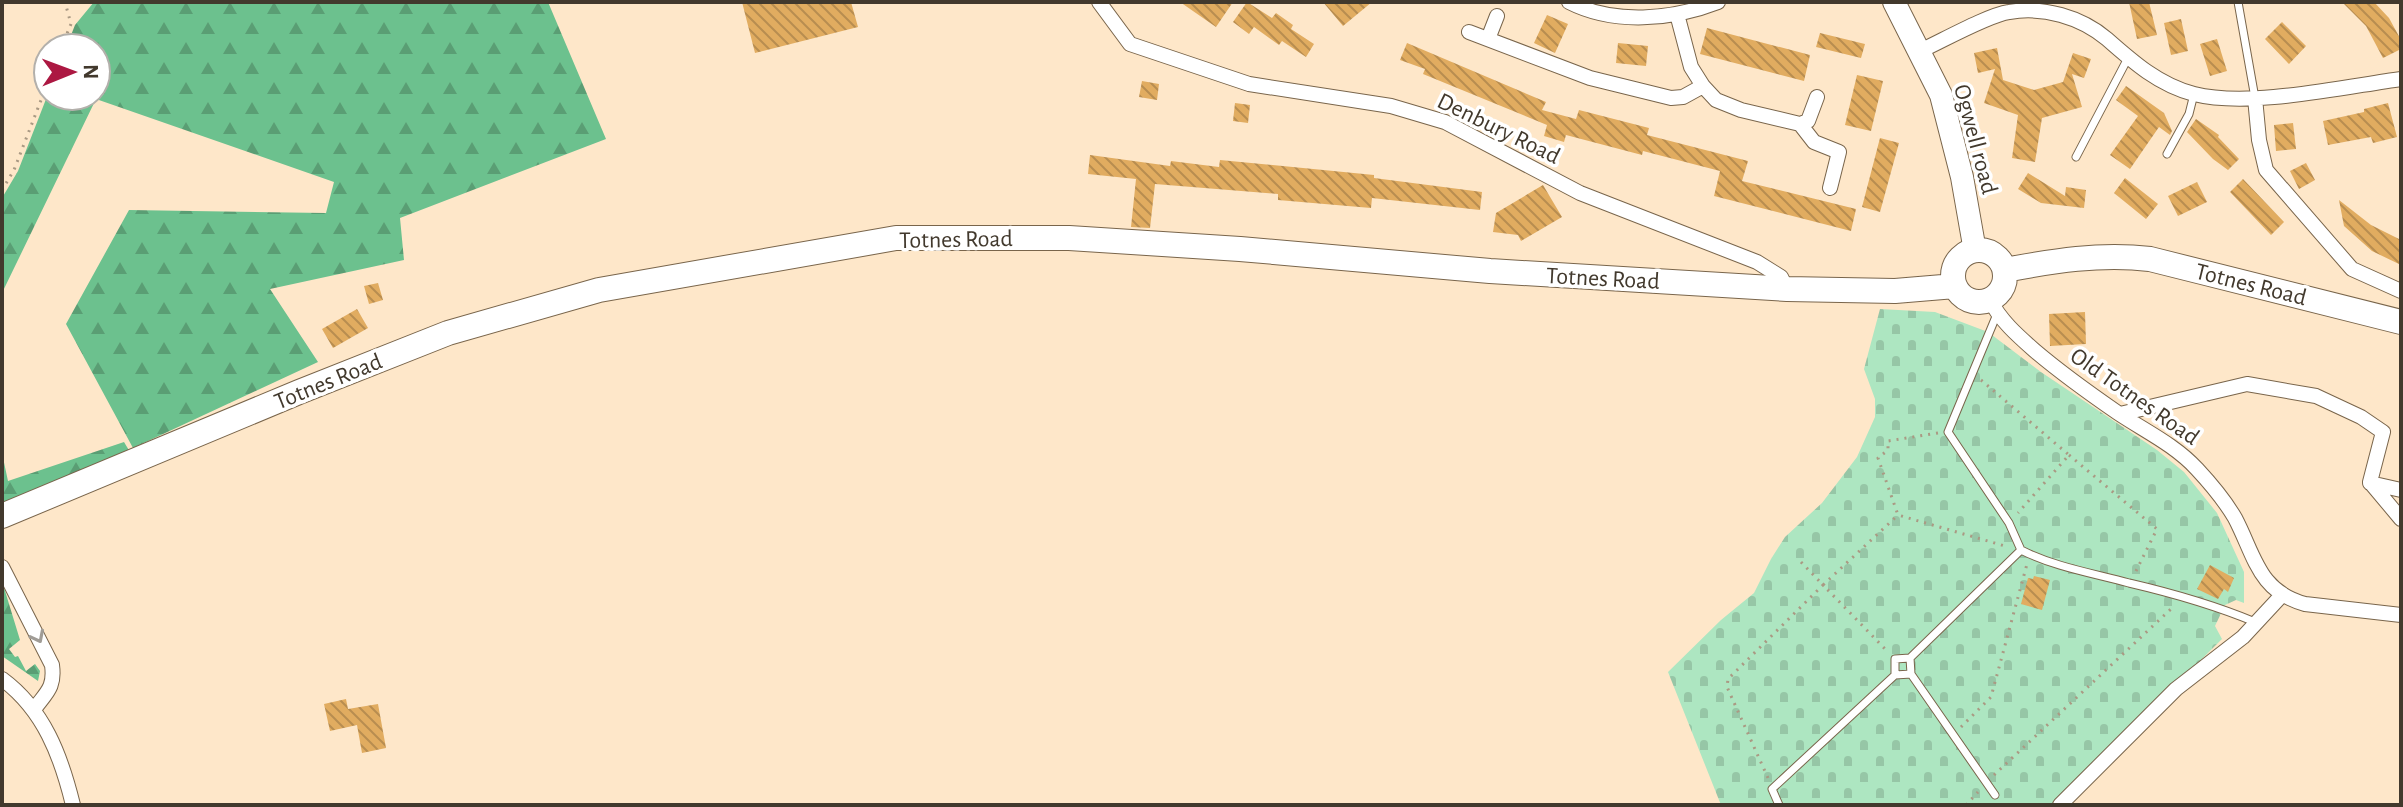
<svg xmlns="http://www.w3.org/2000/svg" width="2403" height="807" font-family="'Alegreya Sans',sans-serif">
<defs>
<pattern id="forest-firs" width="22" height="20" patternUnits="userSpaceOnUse" patternTransform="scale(2)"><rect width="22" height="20" fill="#6cc18e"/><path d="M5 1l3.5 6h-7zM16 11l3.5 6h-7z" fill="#5a9e74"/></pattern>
<pattern id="cemetery-stones" width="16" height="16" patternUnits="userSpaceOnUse" patternTransform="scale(2)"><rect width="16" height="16" fill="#ade6c1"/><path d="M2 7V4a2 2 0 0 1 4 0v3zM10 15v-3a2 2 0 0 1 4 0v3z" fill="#96c6a6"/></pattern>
<pattern id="building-back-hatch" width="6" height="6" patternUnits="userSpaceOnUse" patternTransform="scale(2)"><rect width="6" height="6" fill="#e1ac60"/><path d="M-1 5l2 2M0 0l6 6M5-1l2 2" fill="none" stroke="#b88d50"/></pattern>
</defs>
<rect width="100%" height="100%" fill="#fee7c9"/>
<path fill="url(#forest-firs)" d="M94,2H548L606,139L400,218L404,260L270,289L318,362L133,448L66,324L129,210L326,213L334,182L96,99L2,293V198L18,171L48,94L96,96V48H66L75,25Z
M124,442L130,452L2,512V453L8,481Z
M2,581L20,640L9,649L15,657L18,656L26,671L35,664L40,671L38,681L2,656Z"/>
<path fill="url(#cemetery-stones)" d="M1880,309L1935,312L1988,332L2041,372L2157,450L2184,472L2217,513L2244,572V603L2236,600L2225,605L2215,626L2222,639L2055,805H1721L1668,672L1721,620L1754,593L1771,559L1785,537L1822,503L1857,457L1875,417V399L1864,369Z"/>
<path fill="url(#building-back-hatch)" d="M742,2H851L858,27L755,53Z
M1180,2H1233L1216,27Z
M1247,2L1272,18L1276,13L1293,25L1291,29L1314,44L1306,57L1282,41L1279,45L1254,27L1249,34L1233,22Z
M1323,2H1372L1343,26Z
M2129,2H2149L2157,35L2137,39Z
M2342,2H2374L2389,18L2401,40V49L2383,58L2366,26Z
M1547,15L1568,24L1555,53L1534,43Z
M2181,19L2188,51L2171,55L2164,23Z
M2282,22L2306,46L2289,64L2265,39Z
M1707,28L1810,55L1804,81L1700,54Z
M1820,33L1865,44L1861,58L1816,47Z
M2217,39L2227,71L2210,76L2200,44Z
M1407,43L1546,102L1542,110L1576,119L1579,110L1649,128L1647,135L1748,161L1742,181L1856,209L1851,231L1714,196L1720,171L1643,151L1642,155L1566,135L1564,142L1544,136L1547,125L1423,74L1425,69L1400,60Z
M1618,43L1648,46L1646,66L1616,63Z
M1997,48L2003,80L2034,90L2063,82L2073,53L2091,59L2084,78L2072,74L2082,107L2042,118L2035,162L2012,158L2018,115L1984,103L1995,69L1978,73L1974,53Z
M1857,75L1883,81L1871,131L1845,125Z
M1142,81L1159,84L1157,100L1139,97Z
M2126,86L2164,113L2172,131L2170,135L2159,127L2130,169L2110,155L2138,116L2116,100Z
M1235,103L1250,105L1248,123L1233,121Z
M2388,103L2397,137L2373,143L2371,137L2328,145L2323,121L2364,112V109Z
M2196,119L2219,135L2218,137L2239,159L2228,170L2213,159L2187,132Z
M2293,123L2296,149L2276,151L2274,125Z
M1880,138L1899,143L1880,212L1862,207Z
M1090,155L1170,166L1171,161L1219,167L1220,160L1374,175V178L1482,192L1480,210L1372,198L1371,208L1278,200V194L1155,184L1150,228L1131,227L1136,179L1088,174Z
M2306,163L2315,180L2299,189L2290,171Z
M2028,173L2065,196L2066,187L2086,190L2084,208L2041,203L2018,189Z
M2125,178L2158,204L2146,219L2114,193Z
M2243,179L2284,222L2271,235L2230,192Z
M2197,182L2207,202L2178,216L2168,196Z
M1543,185L1562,217L1521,241L1518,235L1493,232L1496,213Z
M2339,200L2371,225L2401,240V265L2372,251L2344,226Z
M378,283L383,300L369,304L364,286Z
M357,309L368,328L333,348L322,329Z
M2085,312L2086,344L2050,346L2049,314Z
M2210,565L2234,578L2228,592L2224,589L2218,599L2197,589Z
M2034,576L2050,580L2042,610L2021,604L2028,578L2033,579Z
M346,699L348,709L378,704L386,748L362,753L357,725L330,731L324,704Z"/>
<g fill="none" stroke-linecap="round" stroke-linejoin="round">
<defs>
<path id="lane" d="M2238,2L2255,98
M2167,154L2189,114L2194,94
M2076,157L2128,58
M1997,314L1948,432L2009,523L2021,550
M1910,658L1911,674L1895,675V659L1910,658L2021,550C2055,567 2092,573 2129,583C2172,593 2214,605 2255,622
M1911,674L1995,795
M1779,805L1772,789L1895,675"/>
<path id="street" d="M1099,2L1130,44L1249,84L1391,106L1445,122L1580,193L1757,262L1781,277L1787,289
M1569,2C1614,25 1672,20 1718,2
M1469,32L1590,78L1671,98L1683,97L1703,86L1691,67L1677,14
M1488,39L1497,16
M1920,51C1942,41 1988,15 2009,12C2043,6 2081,17 2107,39C2133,62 2159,85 2194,94C2249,108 2343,87 2401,79
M1703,86L1716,100L1741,110L1800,124L1814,142L1839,152L1830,188
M2255,98L2259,140L2266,170L2352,269L2401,291
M1800,124L1808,121L1817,97
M1990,300C2000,320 2017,335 2034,350C2061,373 2089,393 2118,413C2145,431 2175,445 2197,469C2211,484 2225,501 2235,518C2255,556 2258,591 2305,604L2401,615
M2120,414L2247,384L2316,396L2361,417L2383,432L2370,482
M2370,482L2401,519
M2370,483L2401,490
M2,567L52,665C55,687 47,692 35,708
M2,679C44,710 61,756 73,805
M2060,805L2176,689L2243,637L2282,595"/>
<path id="secondary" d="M1894,2L1941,95L1962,177L1975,251"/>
<path id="primary" d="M1953 276a26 26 0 1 1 52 0a26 26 0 1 1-52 0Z
M2005,270C2053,261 2100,253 2150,259L2401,322
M2,516L299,392L448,333L599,290L896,238H1069L1240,249L1490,271L1787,289L1895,291L1955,286"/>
</defs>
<use href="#lane" stroke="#79654b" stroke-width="9"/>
<use href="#street" stroke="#79654b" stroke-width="16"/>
<use href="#secondary" stroke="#79654b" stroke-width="24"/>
<use href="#primary" stroke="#79654b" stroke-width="26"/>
<path stroke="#aa9983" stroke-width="3" stroke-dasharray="2 6" stroke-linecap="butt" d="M61,48L71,24L65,2
M2,190L14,170L48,82
M1981,380L2069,455L2018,513
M1938,433L1888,441V450L1878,458L1898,515L2005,546
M2069,455L2157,529L2135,573
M1801,562L1823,585L1898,515
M1961,727L1991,697L2027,564
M1994,775L2172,608
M1768,778L1727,687L1728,679L1823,585L1886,650
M1966,805L1978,792"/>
<use href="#lane" stroke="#fff" stroke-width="7"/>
<use href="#street" stroke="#fff" stroke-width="14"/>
<use href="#secondary" stroke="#fff" stroke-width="22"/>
<use href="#primary" stroke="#fff" stroke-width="24"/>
</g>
<defs><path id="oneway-chevron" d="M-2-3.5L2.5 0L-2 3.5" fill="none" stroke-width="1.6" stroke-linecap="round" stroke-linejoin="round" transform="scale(2)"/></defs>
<use stroke="#a09c96" href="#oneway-chevron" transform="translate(38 637) rotate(63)"/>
<g text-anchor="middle" stroke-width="7" stroke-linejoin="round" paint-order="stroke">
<g font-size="24" fill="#42392d" stroke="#fff">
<text transform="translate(1499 128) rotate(26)" y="8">Denbury Road</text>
<text transform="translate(1976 139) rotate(75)" y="8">Ogwell road</text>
<text transform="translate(956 239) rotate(-1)" y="8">Totnes Road</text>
<text transform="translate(1603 278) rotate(3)" y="8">Totnes Road</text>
<text transform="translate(2251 284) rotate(14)" y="8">Totnes Road</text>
<text transform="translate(328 381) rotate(-22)" y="8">Totnes Road</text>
<text transform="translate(2135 396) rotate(35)" y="8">Old Totnes Road</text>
</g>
</g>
<rect width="2403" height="807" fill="none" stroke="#42392d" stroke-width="8"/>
<g transform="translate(72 72) rotate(89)"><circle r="38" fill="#ffffff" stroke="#b3b0ab" stroke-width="2"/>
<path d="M0-6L14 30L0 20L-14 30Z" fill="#ac1842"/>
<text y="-12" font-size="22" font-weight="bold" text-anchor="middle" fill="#42392d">N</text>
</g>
</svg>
